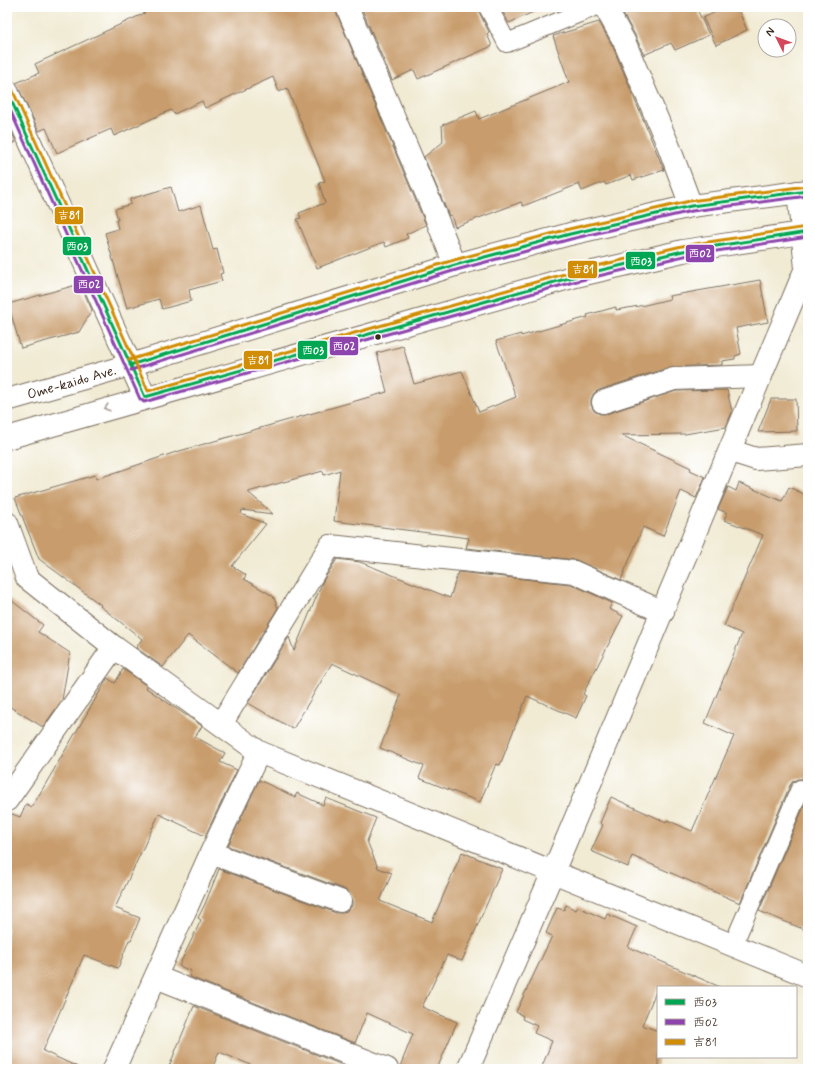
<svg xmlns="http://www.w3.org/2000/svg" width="815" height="1076" font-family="Mynerve,'Klee One',sans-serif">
<rect width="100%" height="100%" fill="#fff"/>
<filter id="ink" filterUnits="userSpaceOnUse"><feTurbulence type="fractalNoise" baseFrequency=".025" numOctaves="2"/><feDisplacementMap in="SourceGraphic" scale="8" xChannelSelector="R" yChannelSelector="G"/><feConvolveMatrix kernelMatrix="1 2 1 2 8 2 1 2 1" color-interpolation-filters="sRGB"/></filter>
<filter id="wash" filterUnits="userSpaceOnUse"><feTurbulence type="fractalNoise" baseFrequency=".012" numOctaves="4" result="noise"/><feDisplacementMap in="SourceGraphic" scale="16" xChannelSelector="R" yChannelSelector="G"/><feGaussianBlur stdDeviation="0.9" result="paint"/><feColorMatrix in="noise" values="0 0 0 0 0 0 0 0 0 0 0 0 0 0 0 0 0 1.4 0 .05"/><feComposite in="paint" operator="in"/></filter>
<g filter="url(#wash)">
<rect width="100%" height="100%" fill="#f1ebd4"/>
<g id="blocks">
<path fill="#c89c6c" d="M142,7H335L336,12L426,225L406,234L408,238L386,247L384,242L317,268L297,219L301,218L299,213L325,203L319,183L325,181L287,88L279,92L273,77L205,108L202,101L174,114L171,110L114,136L111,129L57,153L46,128L39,131L16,83L39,73L35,64L145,13Z
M361,7H478L479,12L489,32L487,34L492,46L418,79L414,70L392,80Z
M500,7H544L509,23Z
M623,7H696L709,35L675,50L671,43L644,55L635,35L623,14L626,13Z
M726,7H737L747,30L716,45L703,18Z
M599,22L613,47L664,170L633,180L631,175L606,185L604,182L582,191L579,184L523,206L521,202L455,227L451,215L449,216L424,157L443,142L442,125L476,111L479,119L569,82L553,36Z
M7,121L16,142L7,146Z
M171,187L178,212L201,205L213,250L217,249L223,273L220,274L222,281L189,290L191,301L162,309L159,299L127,308L105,233L118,229L116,220H118L115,209L131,204L130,199Z
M760,280L768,322L736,328L741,354L735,356V359L722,361V365L670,367L599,390L594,393L591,399V405L594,411L600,414H606L676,391L727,390L732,412L726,427L685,434L621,435L691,468L690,470L705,477L696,498L681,491L663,536L643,527L621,580L576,560L466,548L469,538L334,521L340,470L324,475L323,471L248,492L273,514L242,510L241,514L266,524L232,566L246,575L244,579L273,596L278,608L238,673L188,635L163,667L136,648L142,639L100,606L101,605L39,559L15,498L95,475L96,479L176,452L387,392L377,353L403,346L414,384L462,371L479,412L516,397L496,341L521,334V336L588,317L587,315L616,307V310L645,305L670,299L669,296Z
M80,284L92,310L79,332L21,348L8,304Z
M771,399H796L797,431L758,432Z
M739,483L782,501L789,487L808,496V782L804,779H798L793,781L790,785L740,903L632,856L628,867L591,851L603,825L600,823L611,797L666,822L667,820L692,831L734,736L705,723L742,634L724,626L763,535L724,520L727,513L718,509L728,487L736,491Z
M337,559L360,562L450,598L458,572L571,584L612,603L609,609L623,616L583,694L586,696L576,718L527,696L500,765L496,764L480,802L419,778L424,766L380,748L401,695L332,663L293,729L248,703L289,637L294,651L323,581Z
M7,597L43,625L38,632L70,653L62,700L43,727L7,705Z
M123,669L147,686L146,688L202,726L195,737L225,753L220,762L237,770L205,836L159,814L115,908L140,918L131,940H129L118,968L84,955L43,1051L82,1069H7V812L20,817L26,804L32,807L106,681L107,678L115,683Z
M259,780L295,797L297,793L323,805L326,798L376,818L367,841L378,868L392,873L380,901L432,922L462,852L502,869L462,961L447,955L422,1007L457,1022L437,1069H399L413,1034L367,1013L355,1043L195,979L189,976L191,971L179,966L201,920L198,918L205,904L219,869L336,913H342L348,910L352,906V899L349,893L344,889L228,846Z
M808,797V931L759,911Z
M566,905L576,910L578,907L605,919L607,914L637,927L628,947L720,987H658L642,1025L658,1031V1069H541L552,1041L534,1033L537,1026L522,1019L523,1016L516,1012L552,936L546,933L557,908L564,910Z
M194,1006L345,1066L343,1069H261L219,1052L212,1069H168Z"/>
</g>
</g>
<g filter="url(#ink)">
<use href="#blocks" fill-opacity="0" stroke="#7b6e5e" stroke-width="1"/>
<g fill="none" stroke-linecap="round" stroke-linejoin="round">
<defs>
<path id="lane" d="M488,7L507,43L594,7
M733,945L800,789"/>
<path id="street" d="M347,7L430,202L455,265
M605,7L624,41L669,147L691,206
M603,402L674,379L761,376
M731,451L756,459L808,455
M221,724L330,546L574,572L663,612
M7,800L114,647
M211,853L340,901
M156,977L387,1069
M114,1069L211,853L259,752"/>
<path id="secondary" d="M7,91L145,397
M7,523L27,578L114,647L259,752L808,976
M468,1069L553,872L806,268L798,192"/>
<g id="primary">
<path id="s1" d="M7,400L130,365L455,265L570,234L691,206L808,191"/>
<path d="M7,438L576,276L683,251L808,232"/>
</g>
</defs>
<use href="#lane" stroke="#7b6e5e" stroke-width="20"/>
<use href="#street" stroke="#7b6e5e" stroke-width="24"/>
<use href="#secondary" stroke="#7b6e5e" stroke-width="24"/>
<use href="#primary" stroke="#7b6e5e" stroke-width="24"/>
<use href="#lane" stroke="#fff" stroke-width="18"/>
<use href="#street" stroke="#fff" stroke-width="22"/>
<use href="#secondary" stroke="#fff" stroke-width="22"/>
<use href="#primary" stroke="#fff" stroke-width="22"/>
<defs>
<path id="bus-1" d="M7,91L145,397L576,276L683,251L808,232
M130,365L455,265L570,234L691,206L808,191"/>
<path id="bus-2" d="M7,103L140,399L144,402L577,281L684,256L808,237
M131,370L456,270L571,239L692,211L808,196"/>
<path id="bus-3" d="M12,89L148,391L575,271L682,246L807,227
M129,360L454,260L569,229L690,201L807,186"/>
</defs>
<use href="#bus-1" stroke="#fff" stroke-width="6"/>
<use href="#bus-2" stroke="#fff" stroke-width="6"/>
<use href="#bus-3" stroke="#fff" stroke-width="6"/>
<use href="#bus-1" stroke="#00a651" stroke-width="3"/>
<use href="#bus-2" stroke="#8e44ad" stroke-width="3"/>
<use href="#bus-3" stroke="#d18d06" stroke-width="3"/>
</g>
<defs><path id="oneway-chevron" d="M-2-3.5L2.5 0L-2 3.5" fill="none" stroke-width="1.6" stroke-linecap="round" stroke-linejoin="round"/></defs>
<use stroke="#a79f9a" href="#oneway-chevron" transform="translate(107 408) rotate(164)"/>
</g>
<circle fill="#3b2a1e" stroke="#fff" stroke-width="1.5" cx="378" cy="337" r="3.5"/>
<g text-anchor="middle" stroke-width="3" stroke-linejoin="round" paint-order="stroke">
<g font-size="14" fill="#3b2a1e" stroke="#fff">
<text dy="5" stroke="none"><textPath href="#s1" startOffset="67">Ome-kaido Ave.</textPath></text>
</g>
</g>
<g stroke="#fff" stroke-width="1.5">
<rect x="54" y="206" width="30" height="19" rx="4" fill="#d18d06"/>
<rect x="62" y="236" width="30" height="20" rx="4" fill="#00a651"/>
<rect x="685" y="244" width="30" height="19" rx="4" fill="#8e44ad"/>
<rect x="625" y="251" width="31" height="19" rx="4" fill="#00a651"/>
<rect x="567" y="260" width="31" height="19" rx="4" fill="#d18d06"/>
<rect x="73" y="275" width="31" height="19" rx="4" fill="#8e44ad"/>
<rect x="329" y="336" width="30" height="20" rx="4" fill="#8e44ad"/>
<rect x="297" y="340" width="31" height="20" rx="4" fill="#00a651"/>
<rect x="243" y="350" width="30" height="20" rx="4" fill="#d18d06"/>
</g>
<g font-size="11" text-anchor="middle" font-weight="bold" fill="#fff">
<text x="69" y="219">吉81</text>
<text x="77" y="250">西03</text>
<text x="700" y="257">西02</text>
<text x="641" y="265">西03</text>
<text x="583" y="273">吉81</text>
<text x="89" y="288">西02</text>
<text x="344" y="350">西02</text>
<text x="313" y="354">西03</text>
<text x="258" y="364">吉81</text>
</g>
<rect width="815" height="1076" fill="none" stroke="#fff" stroke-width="24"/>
<rect x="657" y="986" width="140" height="72" fill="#ffffff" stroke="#b1aaa5"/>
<rect x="665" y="999" width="20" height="6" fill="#00a651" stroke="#b1aaa5"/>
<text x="693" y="1006" font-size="12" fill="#3b2a1e">西03</text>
<rect x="665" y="1019" width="20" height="6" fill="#8e44ad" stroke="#b1aaa5"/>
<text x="693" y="1026" font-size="12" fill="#3b2a1e">西02</text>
<rect x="665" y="1039" width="20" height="6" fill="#d18d06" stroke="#b1aaa5"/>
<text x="693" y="1046" font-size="12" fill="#3b2a1e">吉81</text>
<g transform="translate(777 38) rotate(312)"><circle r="19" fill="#ffffff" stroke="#b1aaa5"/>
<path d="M0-3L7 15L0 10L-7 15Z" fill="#d1495b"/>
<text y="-6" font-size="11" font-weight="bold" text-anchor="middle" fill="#3b2a1e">N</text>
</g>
</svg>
